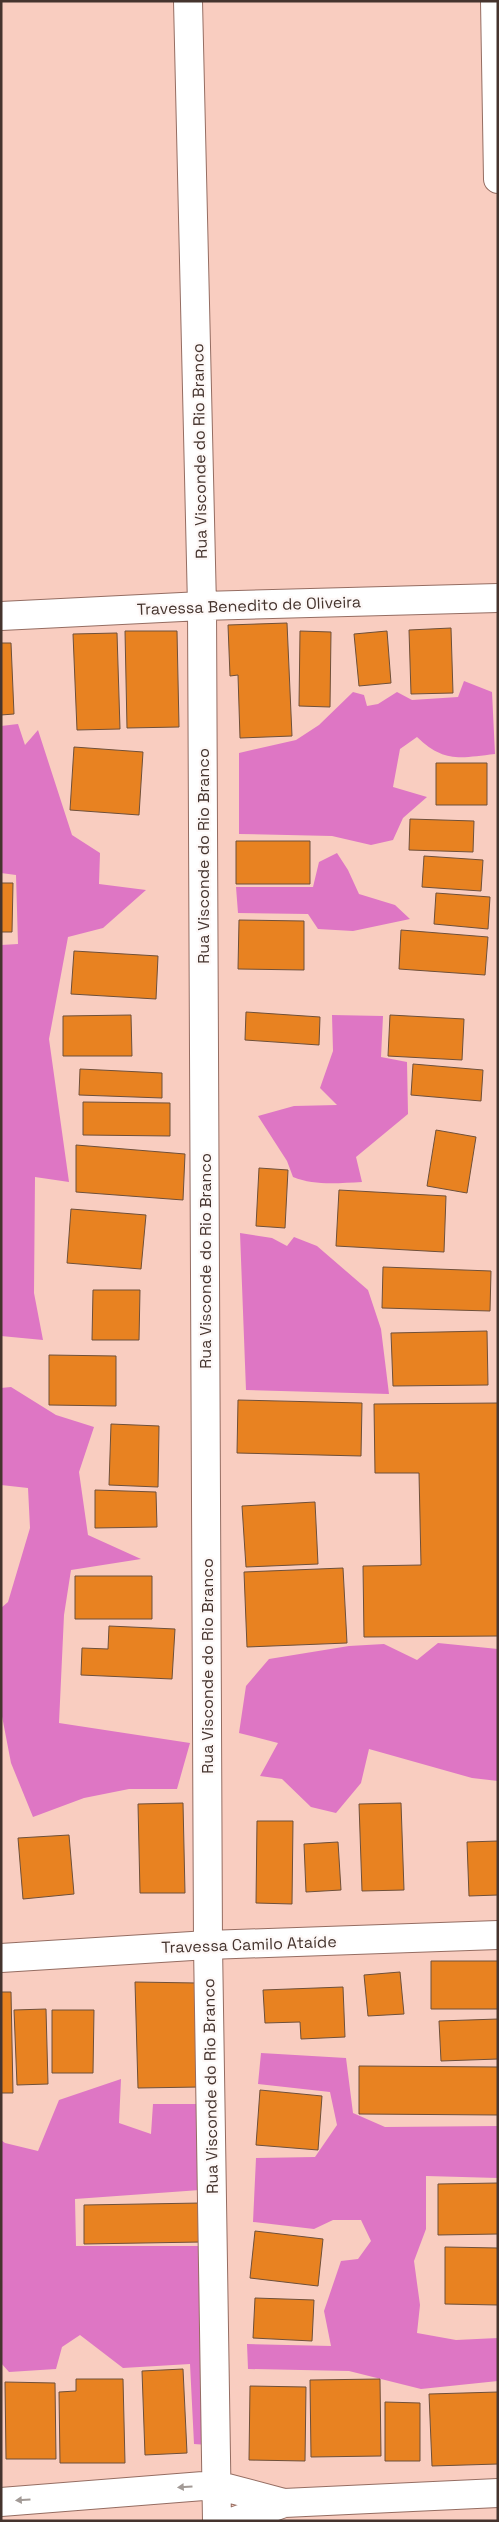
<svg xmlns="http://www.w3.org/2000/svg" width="499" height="2522" font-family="'Space Grotesk',sans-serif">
<rect width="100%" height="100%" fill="#f9cdc0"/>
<path fill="#de76c4" d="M464,681L492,692L495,754C460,758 444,763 417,737L400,749L393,787L427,797L403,818L393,840L371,845L332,836L239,834V753L296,740L319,725L353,692L364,695L367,706L378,704L397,692L412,700L458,697Z
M18,724L25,745L38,730L72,835L100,853L99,884L146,890L103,928L68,937L49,1039L69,1182L35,1177L34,1293L43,1340L1,1336V945L18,944L16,875L1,873V726Z
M337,853L348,870L359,894L395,905L410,919L353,931L318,929L308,914L238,913L236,887H313L319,862Z
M332,1015L383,1016L381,1057L407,1062L408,1114L356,1157L362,1182C339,1183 315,1186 293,1177L287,1161L258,1116L294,1106L337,1105L320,1088L333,1051Z
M240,1233L272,1238L287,1246L294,1237L317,1246L368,1290L381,1329L389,1394L246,1390Z
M11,1387L56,1415L94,1427L79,1472L88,1535L141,1559L71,1570L64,1615L59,1723L190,1743L177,1789H129L84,1798L33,1817L11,1763L1,1711V1608L8,1602L30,1528L28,1488L1,1485V1388Z
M438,1643L498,1649V1781L472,1778L369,1749L361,1783L336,1813L311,1807L282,1779L260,1776L278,1743L239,1733L246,1686L269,1659L349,1646L384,1644L417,1660Z
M261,2053L346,2058L353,2113L385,2127L498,2126V2178L426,2176V2229L414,2261L420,2305L417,2333L456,2340L498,2338V2381L421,2389L349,2371L248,2369L247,2344L331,2346L324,2311L341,2261L358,2259L371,2241L361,2220H333L314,2229L253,2222L256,2158L315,2157L337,2125L330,2092L258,2084Z
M121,2079L119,2123L151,2134L153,2104H196L200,2190L75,2199L76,2246H202L208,2445L194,2444L190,2364L123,2368L80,2335L62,2347L56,2369L9,2372L1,2363V2140L5,2143L38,2151L59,2100Z"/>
<path fill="#e88221" stroke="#6f503a" d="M287,623L292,736L240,738L238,675L230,676L228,625Z
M451,628L453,693L411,694L409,630Z
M125,631H177L179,727L127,728Z
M300,631L331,632L330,707L299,706Z
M387,631L391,683L359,686L354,634Z
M117,633L120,729L77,730L73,634Z
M1,643H11L14,714L1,715Z
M74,747L143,752L139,815L70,810Z
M436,763H487V805H436Z
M410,819L474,821L473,852L409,850Z
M236,841H310V884H236Z
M424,856L483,860L481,891L422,887Z
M1,883H13L12,932H1Z
M436,893L490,897L488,929L434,924Z
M239,920L304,921V970L238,969Z
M401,930L488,937L485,975L399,969Z
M74,951L158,956L156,999L71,994Z
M246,1012L320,1017L319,1045L245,1040Z
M131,1015L132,1056H63V1016Z
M390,1015L464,1019L462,1060L388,1056Z
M413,1064L483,1070L481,1101L411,1095Z
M80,1069L162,1073V1098L79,1095Z
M83,1102L170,1103V1136L83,1135Z
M436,1130L476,1137L467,1193L427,1186Z
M76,1145L185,1154L183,1200L76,1192Z
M259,1168L288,1170L285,1228L256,1226Z
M339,1190L446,1196L444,1252L336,1246Z
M71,1209L146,1215L141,1269L67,1263Z
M383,1267L491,1271L490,1311L382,1308Z
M93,1290H140L139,1340H92Z
M487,1331L488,1385L393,1386L391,1333Z
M49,1355L116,1356V1406L49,1405Z
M238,1400L362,1403L361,1456L237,1453Z
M498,1403V1636L364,1637L363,1566L421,1565L419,1473H375L374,1404Z
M111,1424L159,1426L158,1487L109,1485Z
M95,1490L156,1492L157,1527L95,1528Z
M315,1502L318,1564L246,1567L242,1506Z
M343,1568L347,1643L247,1647L244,1572Z
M75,1576H152V1619H75Z
M109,1626L175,1629L172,1679L81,1675L82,1648L108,1649Z
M183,1803L185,1893H140L138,1804Z
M401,1803L404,1890L362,1891L359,1804Z
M257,1821H293L292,1904L256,1903Z
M69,1835L74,1894L23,1899L18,1838Z
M498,1841V1895L469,1896L467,1842Z
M338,1842L341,1890L306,1892L304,1844Z
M431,1961H498V2009H431Z
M400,1972L404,2014L368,2016L364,1975Z
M135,1982L197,1983L200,2087L138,2088Z
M343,1987L345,2037L301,2039L300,2022L265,2023L263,1990Z
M1,1992H11L13,2093H1Z
M46,2009L48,2084L17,2085L14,2010Z
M52,2010H94L93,2073H52Z
M498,2019V2059L441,2061L439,2021Z
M359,2066L498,2067V2115L359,2114Z
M260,2090L322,2096L318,2150L256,2145Z
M498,2183V2234L438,2235V2184Z
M201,2203V2242L84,2244V2205Z
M255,2231L323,2239L318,2286L250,2278Z
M445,2247L498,2248V2305L445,2304Z
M255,2298L314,2300L312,2341L253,2338Z
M183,2369L187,2453L145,2455L142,2371Z
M76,2379H123L125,2463H60L59,2392L76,2391Z
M380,2379L381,2456L311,2457L310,2380Z
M5,2382L55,2383L56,2459H6Z
M250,2386L306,2387L305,2461L249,2460Z
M498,2392V2464L432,2466L429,2394Z
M385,2402L420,2403V2461H385Z"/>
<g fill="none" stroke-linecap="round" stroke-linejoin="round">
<defs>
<path id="minor" d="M188,1L202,606L208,1945L217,2521
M495,1L498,179
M1,616L202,606L498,598
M1,2502L216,2485L284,2503L498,2493
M235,2521L284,2503"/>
<path id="tertiary" d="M1,1958L208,1945L498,1935"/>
</defs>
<use href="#minor" stroke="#956d62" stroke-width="30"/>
<use href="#tertiary" stroke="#956d62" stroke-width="30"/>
<use href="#minor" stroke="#fff" stroke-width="28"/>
<use href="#tertiary" stroke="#fff" stroke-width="28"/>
</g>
<defs><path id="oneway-solid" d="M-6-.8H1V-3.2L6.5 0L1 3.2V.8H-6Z" transform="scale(1.25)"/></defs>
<g fill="#a29a96">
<use href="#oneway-solid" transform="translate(185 2487) rotate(176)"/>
<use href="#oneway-solid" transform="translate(23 2500) rotate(176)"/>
</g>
<g text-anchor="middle" stroke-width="4.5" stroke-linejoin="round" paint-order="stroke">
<g font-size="16" fill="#45342e" stroke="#fdf8f7">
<text transform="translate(199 451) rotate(-91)" y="6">Rua Visconde do Rio Branco</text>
<text transform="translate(249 605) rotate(-2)" y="6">Travessa Benedito de Oliveira</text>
<text transform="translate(203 856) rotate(-90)" y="6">Rua Visconde do Rio Branco</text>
<text transform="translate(205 1261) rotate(-90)" y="6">Rua Visconde do Rio Branco</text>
<text transform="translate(207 1666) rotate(-90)" y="6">Rua Visconde do Rio Branco</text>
<text transform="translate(249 1944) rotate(-2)" y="6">Travessa Camilo Ataíde</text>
<text transform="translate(210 2086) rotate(-91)" y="6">Rua Visconde do Rio Branco</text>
</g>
</g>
<rect width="499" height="2522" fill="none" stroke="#45342e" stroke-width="5"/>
</svg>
